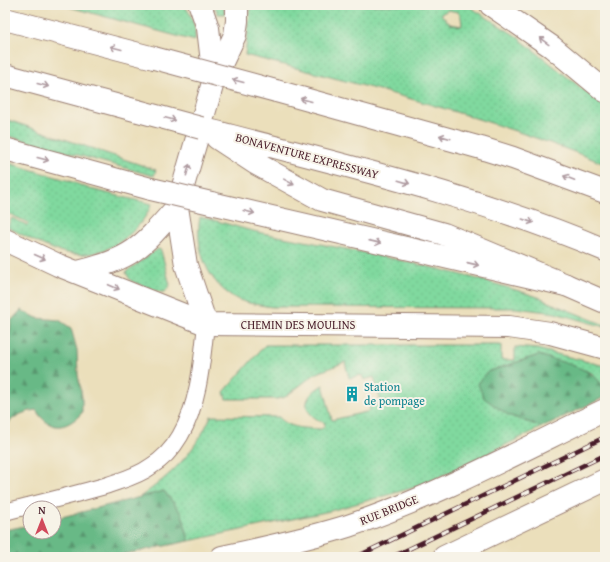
<svg xmlns="http://www.w3.org/2000/svg" width="610" height="562" font-family="'Gentium Book Plus',serif">
<defs>
<pattern id="grass-dots" width="8" height="8" patternUnits="userSpaceOnUse"><rect width="8" height="8" fill="#80d99f"/><path d="M2 2h.1M6 6h.1" fill="none" stroke="#70ba89" stroke-width="1.8" stroke-linecap="round"/></pattern>
<pattern id="forest-firs" width="22" height="20" patternUnits="userSpaceOnUse"><rect width="22" height="20" fill="#68b986"/><path d="M5 1l3.5 6h-7zM16 11l3.5 6h-7z" fill="#58966e"/></pattern>
</defs>
<rect width="100%" height="100%" fill="#f7f3e8"/>
<filter id="ink" filterUnits="userSpaceOnUse"><feTurbulence type="fractalNoise" baseFrequency=".025" numOctaves="2"/><feDisplacementMap in="SourceGraphic" scale="8" xChannelSelector="R" yChannelSelector="G"/><feConvolveMatrix kernelMatrix="1 2 1 2 8 2 1 2 1" color-interpolation-filters="sRGB"/></filter>
<filter id="wash" filterUnits="userSpaceOnUse"><feTurbulence type="fractalNoise" baseFrequency=".012" numOctaves="4" result="noise"/><feDisplacementMap in="SourceGraphic" scale="16" xChannelSelector="R" yChannelSelector="G"/><feGaussianBlur stdDeviation="0.9" result="paint"/><feColorMatrix in="noise" values="0 0 0 0 0 0 0 0 0 0 0 0 0 0 0 0 0 1.4 0 .05"/><feComposite in="paint" operator="in"/></filter>
<g filter="url(#wash)">
<rect width="100%" height="100%" fill="#ebdfbb"/>
<path fill="url(#grass-dots)" stroke="#657c65" fill-rule="evenodd" d="M62,5H184C193,16 196,28 195,41Z
M214,5H223L225,14H218Z
M251,5H467L516,36L605,107V164C489,117 366,86 245,55ZM448,10L458,12L461,17L462,26L450,24L441,14Z
M5,119L156,170L154,176L5,135Z
M5,162L70,181L90,189L152,204C139,235 102,261 67,253C46,249 26,236 7,227L12,218L27,225L29,223L5,212Z
M200,217C221,221 241,229 262,233C357,251 452,268 544,299L543,300L605,325V327L555,313L516,308L272,307C261,305 249,304 239,300C208,286 194,248 200,217Z
M158,249L161,250L170,285L165,292H160L131,281L126,273L127,271Z
M265,345H501V360H515V347L537,349L605,366V390L592,373L539,355L487,372L508,415L542,427L451,472L416,487L330,511L189,541L182,514L164,491L137,499C170,476 194,454 211,416L279,417C289,429 306,428 321,429L324,427L325,423C301,414 301,397 323,385L332,420L370,411L369,406L381,403L374,377L364,380L362,375L349,378L345,362L315,374L285,397L277,399H226L224,392Z"/>
<path fill="url(#forest-firs)" stroke="#596c58" d="M21,310L37,318L59,320L71,328L77,350L78,375L82,397V413C65,431 49,431 36,410C23,412 12,416 5,428V355L8,349L11,321Z
M539,355C560,363 605,368 605,397L542,427L508,415L484,398L478,384L487,372Z
M164,491L182,514L189,541L111,557H5V530L30,525V532H54V519Z"/>
</g>
<g filter="url(#ink)">
<g fill="none" stroke-linecap="round" stroke-linejoin="round">
<defs>
<path id="lane" d="M5,512C39,503 74,495 108,485C122,480 138,476 150,467C162,460 173,448 180,436C199,404 202,361 206,324"/>
<path id="secondary" d="M5,149L151,189
M211,203L566,285L605,302
M5,240L58,265L206,324L509,327L550,333L605,348
M78,272C132,259 141,248 177,207
M206,324L186,265L177,207L214,79L235,35L237,21V5"/>
<path id="primary" d="M222,557C264,548 307,539 348,526C435,497 522,450 605,410
M444,557L605,480"/>
<path id="highway" d="M200,5L208,28L214,79
M491,5L552,47L605,91
M5,19L154,58
M5,75L138,111
M276,91L481,148L513,158L605,192
M201,128C337,164 476,195 605,250
M217,138L255,163L322,200L444,234L566,285"/>
</defs>
<use href="#lane" stroke="#9a7f73" stroke-width="18"/>
<use href="#secondary" stroke="#9a7f73" stroke-width="24"/>
<use href="#primary" stroke="#9a7f73" stroke-width="24"/>
<use href="#highway" stroke="#9a7f73" stroke-width="24"/>
<use href="#lane" stroke="#fff" stroke-width="16"/>
<use href="#secondary" stroke="#fff" stroke-width="22"/>
<use href="#primary" stroke="#fff" stroke-width="22"/>
<use href="#highway" stroke="#fff" stroke-width="22"/>
<defs>
<path id="rail" d="M356,557L605,437
M392,557L605,455"/>
</defs>
<use href="#rail" stroke="#4a1f2b" stroke-width="4.5"/>
<use href="#rail" stroke="#f7f3e8" stroke-width="3" stroke-dasharray="9" stroke-linecap="butt"/>
<defs>
<path id="secondary-bridge" d="M151,189L211,203"/>
<path id="highway-bridge" d="M154,58L276,91
M138,111L201,128"/>
</defs>
<use href="#secondary-bridge" stroke="#9a7f73" stroke-width="24" stroke-linecap="butt"/>
<use href="#highway-bridge" stroke="#9a7f73" stroke-width="24" stroke-linecap="butt"/>
<use href="#secondary-bridge" stroke="#fff" stroke-width="22"/>
<use href="#highway-bridge" stroke="#fff" stroke-width="22"/>
</g>
<defs><path id="oneway-shaft" d="M-6 0H5M1.5-3L5.5 0L1.5 3" fill="none" stroke-width="1.6" stroke-linecap="round" stroke-linejoin="round"/></defs>
<g stroke="#ae9aa0">
<use href="#oneway-shaft" transform="translate(544 41) rotate(-144)"/>
<use href="#oneway-shaft" transform="translate(116 48) rotate(-165)"/>
<use href="#oneway-shaft" transform="translate(238 81) rotate(-165)"/>
<use href="#oneway-shaft" transform="translate(43 85) rotate(15)"/>
<use href="#oneway-shaft" transform="translate(306 100) rotate(-165)"/>
<use href="#oneway-shaft" transform="translate(170 119) rotate(15)"/>
<use href="#oneway-shaft" transform="translate(445 137) rotate(-164)"/>
<use href="#oneway-shaft" transform="translate(43 159) rotate(15)"/>
<use href="#oneway-shaft" transform="translate(188 170) rotate(-74)"/>
<use href="#oneway-shaft" transform="translate(569 178) rotate(-159)"/>
<use href="#oneway-shaft" transform="translate(289 182) rotate(29)"/>
<use href="#oneway-shaft" transform="translate(404 182) rotate(16)"/>
<use href="#oneway-shaft" transform="translate(249 212) rotate(14)"/>
<use href="#oneway-shaft" transform="translate(528 221) rotate(19)"/>
<use href="#oneway-shaft" transform="translate(375 242) rotate(13)"/>
<use href="#oneway-shaft" transform="translate(40 257) rotate(24)"/>
<use href="#oneway-shaft" transform="translate(473 264) rotate(13)"/>
<use href="#oneway-shaft" transform="translate(114 287) rotate(23)"/>
</g>
</g>
<defs>
<symbol id="building-bare" viewBox="-9 -9 18 18"><path d="M-4-6H4V6H1V3H-1V6H-4ZM-2.5-4.3h1.7v1.8h-1.7ZM.8-4.3h1.7v1.8H.8ZM-2.5-1h1.7V.8h-1.7ZM.8-1h1.7V.8H.8Z" fill="#0f9aa8" stroke="#f7f3e8" stroke-width="2.5" paint-order="stroke"/></symbol>
</defs>
<g fill-rule="evenodd">
<use href="#building-bare" x="341" y="383" width="22" height="22"/>
</g>
<g text-anchor="middle" stroke-width="4" stroke-linejoin="round" paint-order="stroke">
<g font-size="12" fill="#4a1f2b" stroke="#f7f3e8">
<text transform="translate(307 156) rotate(15)" y="4">BONAVENTURE EXPRESSWAY</text>
<text x="298" y="329">CHEMIN DES MOULINS</text>
<text transform="translate(389 510) rotate(-22)" y="4">RUE BRIDGE</text>
</g>
<g font-size="12" fill="#0d838f" stroke="#f7f3e8" text-anchor="start">
<text x="364" y="391">Station<tspan x="364" dy="14">de pompage</tspan></text>
</g>
</g>
<rect width="610" height="562" fill="none" stroke="#f7f3e8" stroke-width="20"/>
<g transform="translate(42 520)"><circle r="19" fill="#f7f3e8" stroke="#b29e9c"/>
<path d="M0-3L7 15L0 10L-7 15Z" fill="#d1495b"/>
<text y="-6" font-size="11" font-weight="bold" text-anchor="middle" fill="#4a1f2b">N</text>
</g>
</svg>
